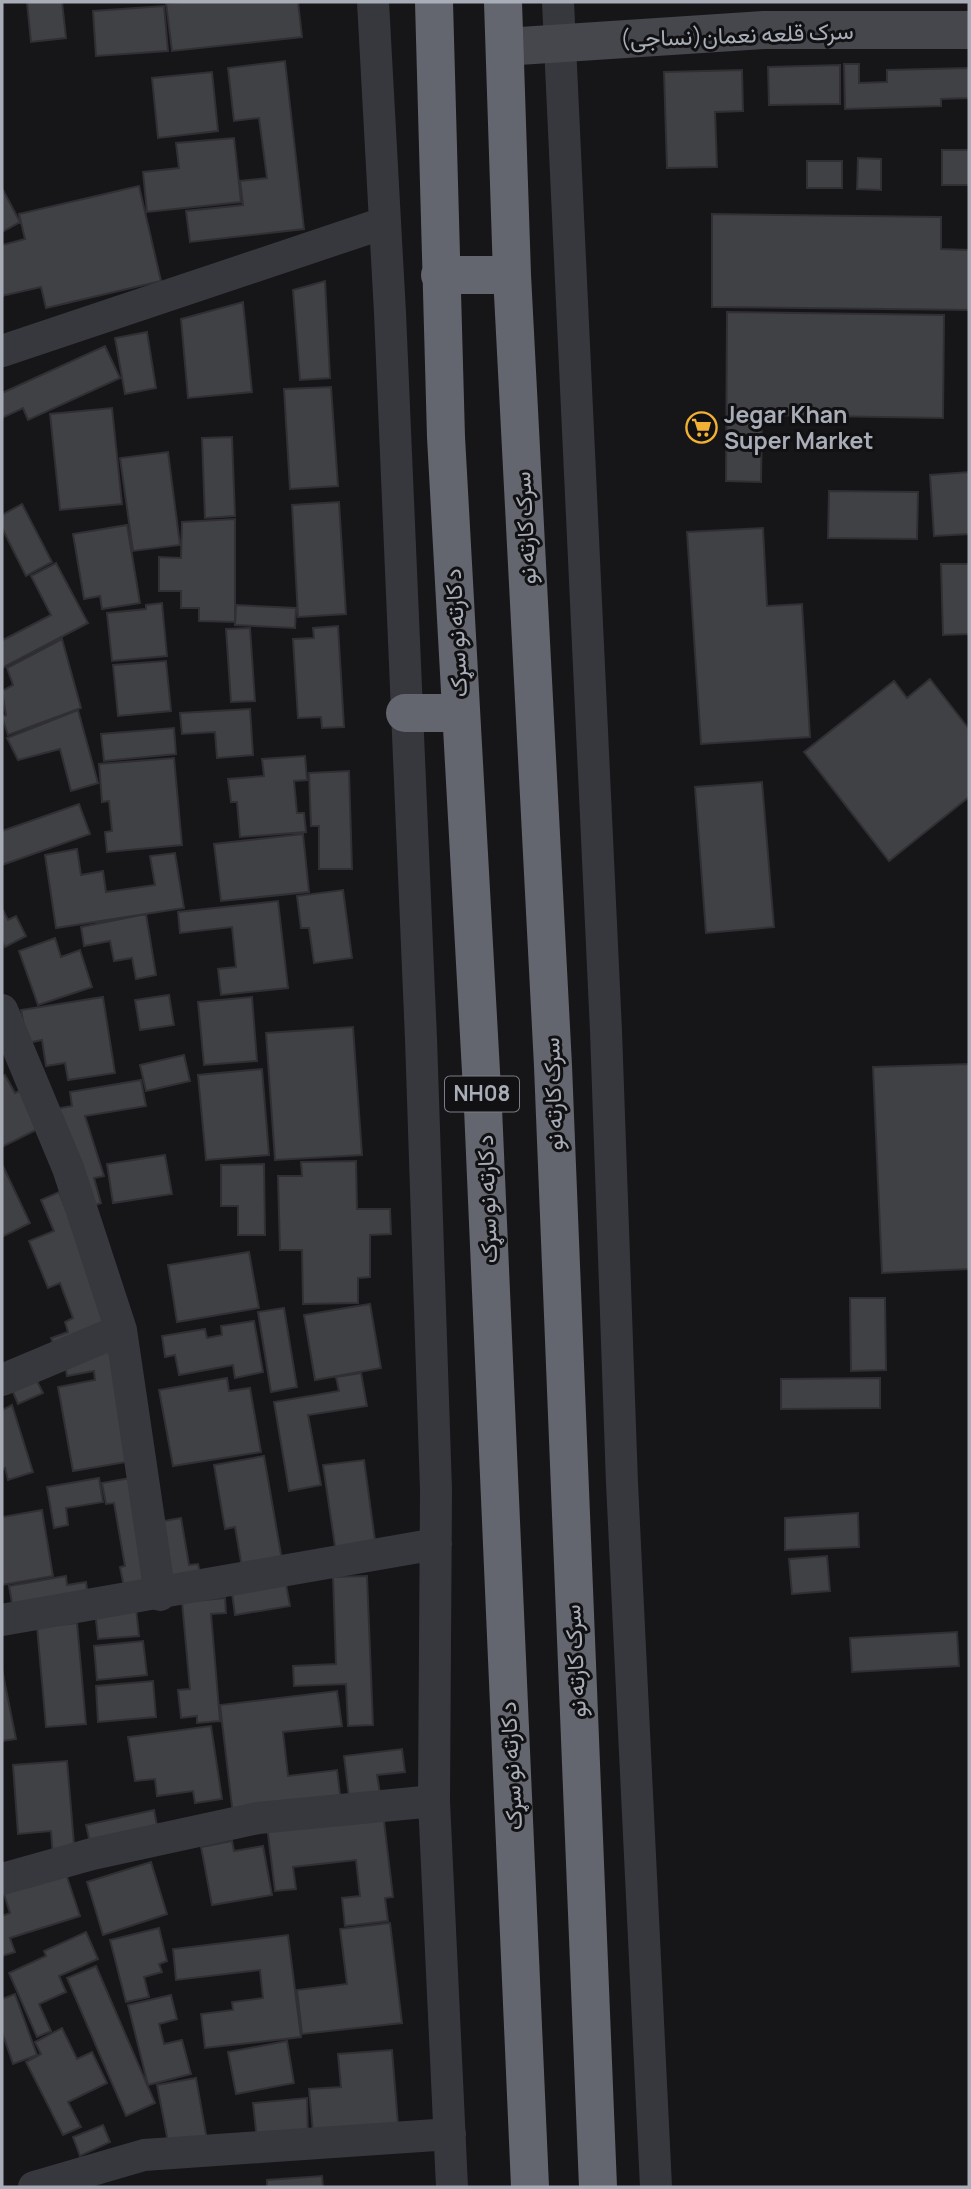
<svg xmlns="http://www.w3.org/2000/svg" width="971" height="2189" font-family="Manrope,Vazirmatn,sans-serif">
<rect width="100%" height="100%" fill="#161618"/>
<path fill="#404145" stroke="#303034" stroke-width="2" d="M27,2H62L66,38L31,42Z
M181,2H298L302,37L172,51L166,3Z
M164,6L168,51L96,56L93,11Z
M285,61L304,229L190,242L186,211L243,205L240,181L267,178L259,118L234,121L228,68Z
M844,64H859V83L887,82V70L969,68V98L941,99V106L845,109Z
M840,65V104L769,105L768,67Z
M742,70L743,111L715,112L717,167L667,168L664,72Z
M212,72L218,131L158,138L152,78Z
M234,138L241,202L147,212L143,172L179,168L176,143Z
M942,150H969V185H942Z
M858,158L881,159V190L857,189Z
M807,161H842V188H807Z
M139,186L161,281L46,308L41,287L2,296V245L25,239L19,214Z
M2,188L20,222L2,232Z
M712,214L941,217V249L969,250V310L712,307Z
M325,281L330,378L300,380L293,290Z
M243,302L252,392L188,398L181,319Z
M727,312L944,315L943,418L762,415L761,482L726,481Z
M147,332L156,388L125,394L115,338Z
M105,346L120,378L28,420L23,408L2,418V393Z
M331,387L338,486L290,489L284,389Z
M112,408L122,504L60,510L50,414Z
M232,437L235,516L205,518L202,438Z
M168,452L180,545L133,551L120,458Z
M969,472V534L934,536L930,475Z
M829,491L918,492L917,539L828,538Z
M339,502L346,614L298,617L292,505Z
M22,504L52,562L26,576L2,528V515Z
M235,519V622L199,621V608H181V591H159V557L181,558L182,522Z
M127,525L140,603L102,609L100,596L84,599L73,534Z
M763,528L767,606L802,604L810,737L701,744L687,532Z
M56,563L88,623L2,668V637L3,640L51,615L31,576Z
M941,564H969V634L943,635Z
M162,603L167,656L112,661L107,613L146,609V605Z
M236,605L296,608L295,628L235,625Z
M338,626L344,727L322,728L321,717L298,718L293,639L314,638L313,628Z
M250,628L255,701L231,702L226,629Z
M62,639L81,708L8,735L2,717L6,715L2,691L13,685L7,668Z
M166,661L171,711L118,716L113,665Z
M930,679L969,729V797L889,861L804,752L894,681L907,698Z
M250,709L253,755L217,758L215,732L182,734L180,713Z
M78,710L98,783L71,791L60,749L18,760L7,738Z
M174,728L176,754L104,761L101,734Z
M305,756L307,780L294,781L297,813H304L306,832L240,837L237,802H231L228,779L264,776L262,759Z
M174,758L182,845L107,852L105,832L112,831L109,801L102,802L99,764Z
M349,771L352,869H319V826H311L309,773Z
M762,782L774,927L706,933L695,787Z
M79,804L90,834L2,865V831Z
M303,834L309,892L221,901L214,844Z
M77,849L81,875L103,871L106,892L155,885L150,856L175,853L184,908L56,928L45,855Z
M343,890L352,958L314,963L309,928H301L297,896Z
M278,901L288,988L221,995L218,969L236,967L232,927L180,933L178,912Z
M2,908L8,920L16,916L26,936L5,947L2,941Z
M146,914L156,975L136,979L132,958L114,961L110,941L84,946L81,927Z
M55,938L61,957L80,950L92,987L38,1005L19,951Z
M169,995L174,1025L140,1030L135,1000Z
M103,997L115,1073L68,1080L65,1063L46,1066L42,1040L27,1043L21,1010Z
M252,997L257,1061L204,1065L198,1002Z
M353,1027L362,1155L275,1160L266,1033Z
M184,1055L190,1081L146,1091L140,1065Z
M969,1064V1269L882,1273L873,1067Z
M262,1069L269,1155L206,1160L198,1075Z
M5,1075L15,1093L27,1087L46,1125L2,1147V1076Z
M141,1080L146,1106L85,1116L104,1176L94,1178L101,1203L86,1208L55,1109L72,1106L70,1092Z
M165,1155L172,1194L113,1203L107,1164Z
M356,1161L357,1209H390L391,1234L370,1235V1277L358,1278V1303L303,1304L302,1250H280L278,1176H302L301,1162Z
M264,1164L265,1235H238V1206H221V1165Z
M3,1166L30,1223L2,1237V1167Z
M59,1192L112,1325L55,1348L51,1338L68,1332L65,1322L73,1318L60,1283L48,1288L29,1241L54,1231L41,1200Z
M249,1252L259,1308L177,1322L168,1265Z
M850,1298H885L886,1370L851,1371Z
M370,1304L381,1368L315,1380L304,1315Z
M284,1308L297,1387L271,1392L258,1312Z
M254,1321L263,1372L235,1378L233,1365L179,1375L175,1355L165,1357L162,1336L205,1329L207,1338L222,1335L221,1326Z
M112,1349L132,1461L73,1471L58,1387L95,1380L94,1371L67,1376L64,1357Z
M361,1373L367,1406L308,1415L321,1485L289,1491L274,1402L339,1391L336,1377Z
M34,1375L43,1393L18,1404L10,1385Z
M227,1378L229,1391L250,1388L261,1452L173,1466L159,1390Z
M880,1378V1408L781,1409V1379Z
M12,1405L33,1472L8,1480L5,1468L2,1469V1410Z
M264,1456L283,1566L243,1573L235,1527L225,1529L214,1465Z
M364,1460L376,1548L336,1553L323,1465Z
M136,1477L154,1582L124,1587L120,1567L125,1566L114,1503L106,1504L102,1483Z
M99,1478L103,1502L66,1508L68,1525L54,1528L47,1487Z
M42,1510L53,1576L2,1585V1517Z
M858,1513L859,1547L785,1550V1518Z
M181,1518L189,1565L198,1564L202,1581L169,1587L158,1522Z
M827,1556L830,1591L792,1594L789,1559Z
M66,1576L67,1585L86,1582L88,1596L13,1609L9,1586Z
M367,1576L373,1725L348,1726L346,1684L294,1686L293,1666L336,1664L333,1577Z
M286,1584L290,1606L235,1615L232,1593Z
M225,1598L226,1613L211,1614L220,1721L197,1723V1716L181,1718L178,1690L190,1689L182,1602Z
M136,1608L139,1636L98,1639L95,1611Z
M77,1623L86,1724L46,1727L37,1627Z
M957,1632L959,1666L852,1672L850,1638Z
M143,1641L147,1675L97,1680L94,1646Z
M2,1669L16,1739L2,1741Z
M153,1681L156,1717L98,1722L96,1686Z
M337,1691L342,1726L283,1732L288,1776L337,1770L341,1802L233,1815L220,1705Z
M211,1726L222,1799L195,1803L193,1791L157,1796L155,1779L135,1781L128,1737Z
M402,1749L405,1772L377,1775L380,1793L349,1797L344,1756Z
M67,1761L75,1856L53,1858L51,1831L18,1834L13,1765Z
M154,1810L159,1836L92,1851L86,1825Z
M383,1813L393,1897L385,1898L388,1921L345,1926L342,1898L360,1896L356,1860L293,1867L296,1889L275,1891L267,1826Z
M232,1841L234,1851L263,1846L272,1895L212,1905L201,1847Z
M151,1862L167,1914L103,1935L87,1882Z
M63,1865L80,1916L10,1938L15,1952L2,1956V1916L10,1913L2,1888Z
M390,1923L402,2023L302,2034L297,1990L347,1984L340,1929Z
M159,1928L167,1961L159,1964L162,1972L144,1977L149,1997L126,2002L110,1940Z
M86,1932L98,1959L59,1976L66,1992L39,2004L51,2031L37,2037L9,1973L46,1956L44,1951Z
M288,1935L301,2037L205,2048L201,2014L233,2010L232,2002L263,1998L260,1970L176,1980L173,1949Z
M96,1966L155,2103L126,2116L67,1978Z
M15,1994L37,2055L13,2064L2,2032V1999Z
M171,1995L177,2019L159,2024L164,2044L182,2040L191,2074L148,2085L128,2005Z
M62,2028L77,2059L92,2052L107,2083L68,2102L81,2127L63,2135L26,2062L41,2054L35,2042Z
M287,2041L294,2083L236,2094L228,2052Z
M392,2050L398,2124L313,2132L309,2089L341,2087L338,2054Z
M196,2078L207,2140L169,2147L157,2085Z
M307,2098L308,2135L257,2140L253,2103Z
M103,2125L110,2142L80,2156L73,2137Z
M322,2176L323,2187H267V2180Z"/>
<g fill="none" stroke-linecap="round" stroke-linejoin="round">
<path stroke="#37383d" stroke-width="32" d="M373,2L390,313L421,1039L436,1490L434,1801L452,2187
M558,2L606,1031L622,1483L656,2187
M2,351L384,223
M2,1010L68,1168L121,1330L160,1595
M2,1380L121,1330
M2,1620L436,1544
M2,1879L92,1854L258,1818L434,1801
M34,2187L144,2155L450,2134"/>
<path stroke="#45474d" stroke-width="38" d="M505,47L764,30H969"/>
<path stroke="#63666e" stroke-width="38" d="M434,2L446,437L483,1108L530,2187
M503,2L512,275L553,1066L598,2187
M440,275H512
M405,713H460"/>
</g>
<defs>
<symbol id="supermarket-ring" viewBox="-11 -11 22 22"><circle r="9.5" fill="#111113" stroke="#f2b134" stroke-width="1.5"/><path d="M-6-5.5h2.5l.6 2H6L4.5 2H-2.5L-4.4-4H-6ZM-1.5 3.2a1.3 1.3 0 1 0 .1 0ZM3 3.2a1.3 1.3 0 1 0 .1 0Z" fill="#f2b134"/></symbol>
</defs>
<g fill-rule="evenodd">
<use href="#supermarket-ring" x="684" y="410" width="35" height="35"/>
</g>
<g text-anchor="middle" stroke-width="6" stroke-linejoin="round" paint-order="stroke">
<rect fill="#111113" stroke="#7b7e86" stroke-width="2" x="445" y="1076.5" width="74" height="35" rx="5"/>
<g font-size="21" font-weight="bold" fill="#a8adb8">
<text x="482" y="1101">NH08</text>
</g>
<g font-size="23" fill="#a8adb8" stroke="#111113">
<text transform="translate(737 35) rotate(-2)" y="8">سرک قلعه نعمان(نساجی)</text>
<text transform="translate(525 528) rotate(-93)" y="8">سرک کارته نو</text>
<text transform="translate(456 633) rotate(-93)" y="8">د کارته نو سړک</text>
<text transform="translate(553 1094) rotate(-92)" y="8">سرک کارته نو</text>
<text transform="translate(487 1199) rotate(-92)" y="8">د کارته نو سړک</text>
<text transform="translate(575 1661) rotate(-93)" y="8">سرک کارته نو</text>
<text transform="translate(511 1766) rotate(-93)" y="8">د کارته نو سړک</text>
</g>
<g font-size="23" font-weight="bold" fill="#a8adb8" stroke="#111113" text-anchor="start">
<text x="724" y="423">Jegar Khan<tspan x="724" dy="26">Super Market</tspan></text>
</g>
</g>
<rect width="971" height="2189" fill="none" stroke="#a8adb8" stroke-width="7"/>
</svg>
